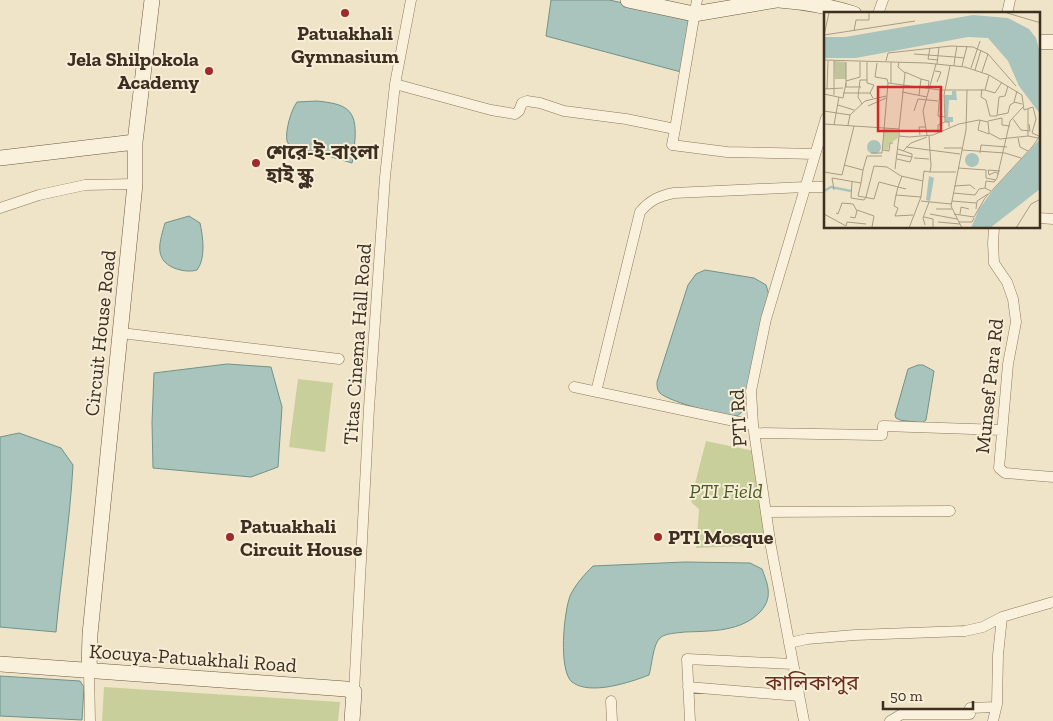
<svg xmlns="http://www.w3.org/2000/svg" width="1053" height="721" font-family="'Zilla Slab','Noto Sans Bengali',serif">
<rect width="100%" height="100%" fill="#f0e4c8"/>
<path fill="#c9cf9b" d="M298,379L333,383L325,452L289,447Z
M706,441L754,451L767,545L696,548L699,509L692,503L691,499Z
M104,687L340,702L338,721H102Z"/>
<path fill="#a9c4bc" stroke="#6f938a" d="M551,0H609L689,17L681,72L546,36Z
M317,101C345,104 357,108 355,139C354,147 354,155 352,163L315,152L291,149C290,146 288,144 287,141C285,131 291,110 297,102Z
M189,216L200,223C203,237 206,258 197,270C190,272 182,271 174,268C153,259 160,241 165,223Z
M705,270L754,278L766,285L769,295L747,389L745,406L741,413L737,416C724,416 669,402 660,393C657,390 657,386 657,382L688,285L696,274Z
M227,364L271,367L282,407L278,467L251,477L153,468L152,422L154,373Z
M918,365H923L934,371L926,420L922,423L900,420L896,418L895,415L908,369Z
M19,433L61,448L73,465C70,521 61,576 56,632L0,627V437Z
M685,562L750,563L762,569C768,585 773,597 761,611C742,632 711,631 685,632C678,633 665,633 660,638C653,644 652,665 649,675C631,682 590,696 572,682C558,670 564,612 570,596C575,585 584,575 593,566Z
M0,676L80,681L84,687L82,720L0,716Z"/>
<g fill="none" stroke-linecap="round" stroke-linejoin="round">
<defs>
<path id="street" d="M878,14L883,0
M1007,14L1010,0
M395,84L491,110L515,114L519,111L522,103L527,101L540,103L564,111L626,119L675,129L672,145L727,152L815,154
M675,129L697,0
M0,208L39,195L85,185L135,184
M1039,218L1053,219
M994,228L993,243L994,263L1007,282L1013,299L1016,322L1008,364L999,468L1005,473L1053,477
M121,333L339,359
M574,387L753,425
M596,392L640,212C650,200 659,196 674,193L805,187H826
M755,433L875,435H882L883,426L1002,430
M766,512L950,511
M789,643L807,639L855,635L965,631L983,627L1002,617
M89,671L90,721
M688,687L799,696
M354,692L369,408L385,177L395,84L411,0
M611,701L612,721
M690,721L687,659L793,664
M804,721L771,547L753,425L751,391L766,319L826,118
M890,721L902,714H970V708L996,707
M993,721L997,704L998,655L1002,617L1053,602"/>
<path id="secondary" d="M628,0L694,14L776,0
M779,0C805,2 829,6 854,14
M1039,42H1053
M0,158L135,142
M0,664L346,689L354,692L352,721
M89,671L90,634L135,184V142L152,0"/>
</defs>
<use href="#street" stroke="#8d765c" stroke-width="11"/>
<use href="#secondary" stroke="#6f573f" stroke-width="16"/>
<use href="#street" stroke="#faf1dc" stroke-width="10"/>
<use href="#secondary" stroke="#faf1dc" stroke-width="15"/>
</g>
<g fill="#9e2a2b" stroke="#f7eed8" stroke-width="2">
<circle cx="345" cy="13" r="5"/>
<circle cx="209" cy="71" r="5"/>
<circle cx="256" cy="163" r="5"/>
<circle cx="230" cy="537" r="5"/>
<circle cx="658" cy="537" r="5"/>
</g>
<g text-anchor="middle" stroke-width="4" stroke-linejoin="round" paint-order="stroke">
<g font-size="20" font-weight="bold" fill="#3d2e20" stroke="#f7eed8" text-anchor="start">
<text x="345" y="40" text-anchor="middle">Patuakhali<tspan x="345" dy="23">Gymnasium</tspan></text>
<text x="199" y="66" text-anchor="end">Jela Shilpokola<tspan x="199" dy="23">Academy</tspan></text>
<text x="266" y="159">শেরে-ই-বাংলা<tspan x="266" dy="23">হাই স্কুল</tspan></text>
<text x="240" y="533">Patuakhali<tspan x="240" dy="23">Circuit House</tspan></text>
<text x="668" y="544">PTI Mosque</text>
</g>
<g font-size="20" fill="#3d2e20" stroke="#f7eed8">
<text transform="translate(100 333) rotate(-84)" y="7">Circuit House Road</text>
<text transform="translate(357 344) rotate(-86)" y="7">Titas Cinema Hall Road</text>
<text transform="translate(989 386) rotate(-84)" y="7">Munsef Para Rd</text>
<text transform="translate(738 418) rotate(-93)" y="7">PTI Rd</text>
<text transform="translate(193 658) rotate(4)" y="7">Kocuya-Patuakhali Road</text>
</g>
<g font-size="20" font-style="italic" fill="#4d5a26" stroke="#f7eed8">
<text x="726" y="498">PTI Field</text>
</g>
<g font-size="21" fill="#6b2e1e" stroke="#f7eed8">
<text x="812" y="690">কালিকাপুর</text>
</g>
</g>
<g transform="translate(824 12)">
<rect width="216" height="216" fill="#f0e4c8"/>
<path d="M10,49L22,50V67H11Z" fill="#bfc49a"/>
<path d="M60,117L74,118V126L65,132L64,138L59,137Z" fill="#c9cf9b"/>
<path d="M149,3L184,6L205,17L212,26L216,41V102L195,74L184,49L164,26L144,25L32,46H0V25H21ZM128,79H132L133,88H125L124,105H129V110H121L120,83H128ZM216,127V177L166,216H147L155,197L169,178ZM43 135a7 7 0 1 1 14 0a7 7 0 1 1-14 0ZM141 148a7 7 0 1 1 14 0a7 7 0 1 1-14 0ZM105,164L110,166L106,189L102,188Z" fill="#a9c4bc"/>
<path fill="none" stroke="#a9c4bc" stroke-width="2.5" d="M0,179L7,175L27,179"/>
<path fill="none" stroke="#a89b85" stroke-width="1" d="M183,1L217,11M30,19L32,8H45V1M0,23L91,9M0,23L5,1M106,36L104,47L114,48M90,42L131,45L133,34M0,48L102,51L141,55L165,63L198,83L200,98L209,95L212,107L208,121L215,124M10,49V83M62,49L64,41L127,34L149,35L164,42L192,74M43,50V71L50,73L46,81L49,86M75,50L74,55L81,61L75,117M113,52L115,35M130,54L131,45L140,46M138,54L143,34M147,56L156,29M151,58L157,38M111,59L117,60L113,70M81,60L97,67L95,83M158,60L164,42M97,67L105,69L104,76M22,69L36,65V50M64,71L116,78H161L171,81L178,70M67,71V50M21,75H37M22,75V50M0,77L19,76M3,77L4,49M158,77L157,85L162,88L166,104H173L175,85L181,84L184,74M116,78L114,104L121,105M161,78L165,63M193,79L190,90L198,92M78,80L103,85M19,81H46M0,82L19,86L22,71M38,92L34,85L36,68H43M14,93L30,98M44,94L62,86M204,97V124M0,99L26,103M90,99L94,87L114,89M174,103L184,101L186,93L191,90M189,107L197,118L206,119L205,112M156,108L154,118L165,122M164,109L178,106V113L186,114M0,112L75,117V124L85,125L109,123L135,112L155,108L164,110L165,121L176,127L204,124L214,126M10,113L15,85M24,113L26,103L41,89L62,84M125,115V110H121L120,83L126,54M114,121V113L121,110M96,123L95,115H102M103,123L99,99L112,52M194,126L196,135L204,139M82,135L136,142M120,136H138M74,137L88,142V145M59,138L65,139L66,131H69M138,138L181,141L197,146M79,139L87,131L103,125M47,141H58L64,71L63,67L51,65L53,51M156,141L157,133L183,135M73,142L88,145M90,146L105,147M73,147L86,150L88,145M20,153L39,158L37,171M134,156L162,158V166L172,168M71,157L75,124M39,158L43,144H58M0,160L18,163M106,160H132M175,162L171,160L165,163L164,158L176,159M18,163L30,114M78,164L74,175L82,177M28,170L27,186L40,188L42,185M130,174L146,173L151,177M10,178L8,166L37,171L34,184L50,187L55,170L74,175L72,183L97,185L85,216M167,179L161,176L162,169L170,170L173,166L186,109L199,95M129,181L151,183L155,177L161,176M72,183L70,194L74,196L71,204L89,203M42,185L50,154L63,155L77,164L99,169M97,185L100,159L106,160L107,154L105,124M97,189L127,192M128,189L152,191M112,197H128M152,197L153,189L164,182M33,198L50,204L48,215M12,201L14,202L18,191L29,192L33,199L31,206L26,205M0,202L22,214M106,202L133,207M130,202L150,205L161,186L209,134L217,122M136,202L137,195L145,197M100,205L109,207V216M114,210L136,212M135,210H148L150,206M101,213L99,206L105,190M22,214L23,210L42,212M138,216L127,194L142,118L143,78M192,216L207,192L215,188"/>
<path fill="#d62828" fill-opacity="0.15" stroke="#d62828" stroke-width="2.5" d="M54,75H117V119H54Z"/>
<rect width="216" height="216" fill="none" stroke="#3d2e20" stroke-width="2.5"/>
</g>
<path d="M883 701v8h90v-8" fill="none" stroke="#3d2e20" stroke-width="2.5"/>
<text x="890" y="701" font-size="15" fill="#3d2e20" stroke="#f7eed8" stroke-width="4" paint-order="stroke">50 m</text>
</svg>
